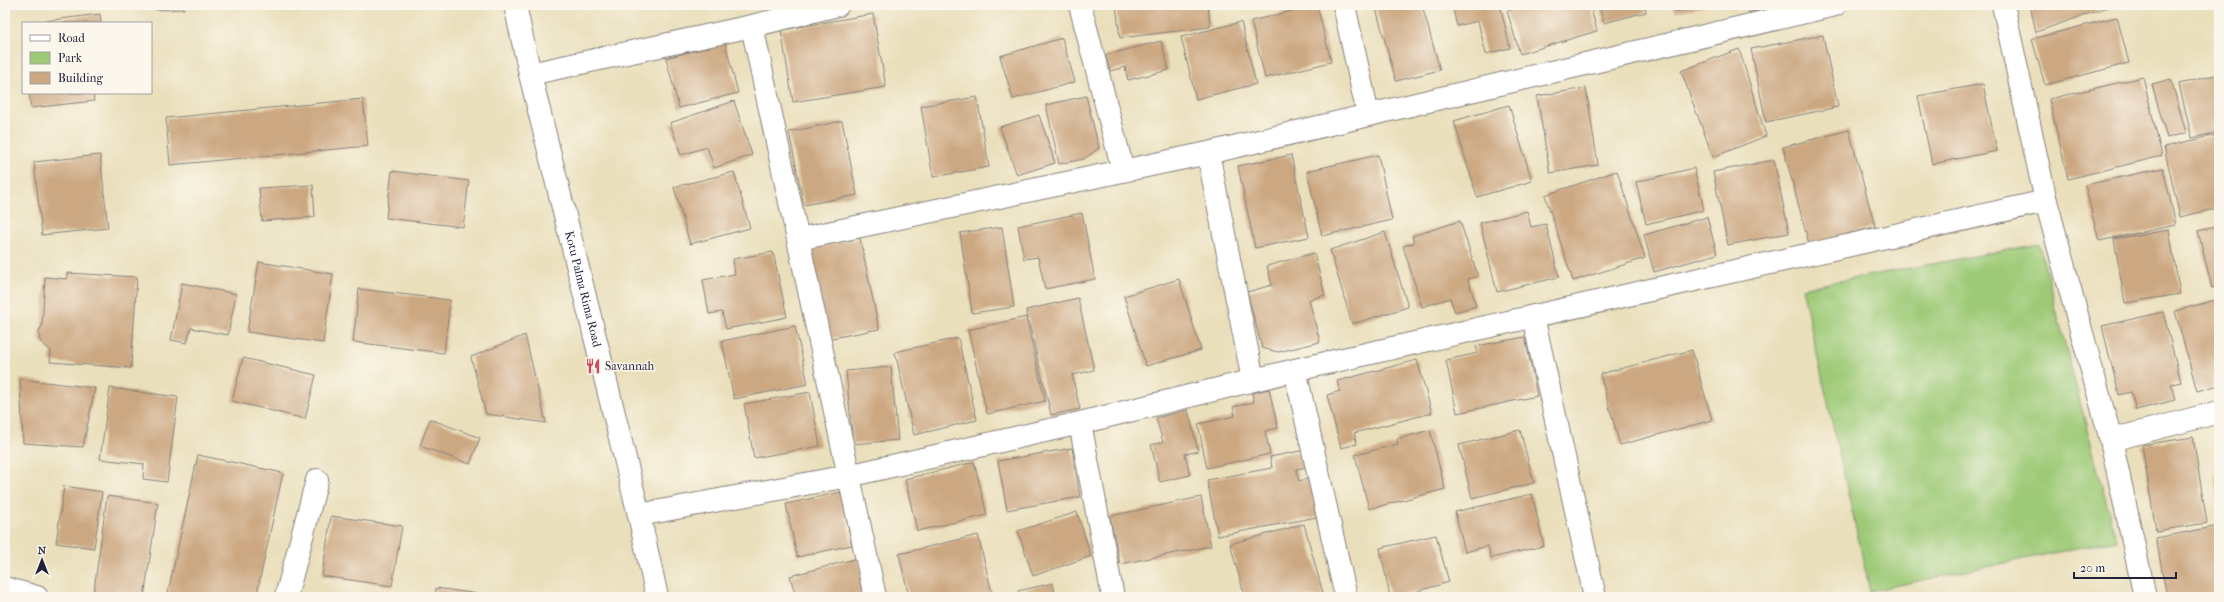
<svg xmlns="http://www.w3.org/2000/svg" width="2224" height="602" font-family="'IM FELL French Canon',serif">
<rect width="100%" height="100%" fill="#fbf7ec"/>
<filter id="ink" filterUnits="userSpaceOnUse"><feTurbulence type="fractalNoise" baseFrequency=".025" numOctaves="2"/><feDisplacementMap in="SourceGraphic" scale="8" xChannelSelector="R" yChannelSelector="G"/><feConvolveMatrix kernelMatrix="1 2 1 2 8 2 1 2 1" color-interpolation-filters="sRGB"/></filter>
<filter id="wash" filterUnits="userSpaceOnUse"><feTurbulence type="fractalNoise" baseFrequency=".012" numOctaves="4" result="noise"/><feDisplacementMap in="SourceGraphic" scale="16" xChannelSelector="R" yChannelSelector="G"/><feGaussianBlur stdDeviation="0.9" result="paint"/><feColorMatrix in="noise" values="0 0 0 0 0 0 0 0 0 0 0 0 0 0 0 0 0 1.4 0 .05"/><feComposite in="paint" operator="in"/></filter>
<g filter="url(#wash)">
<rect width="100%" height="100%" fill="#eadfbb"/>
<path fill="#9eca77" stroke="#607659" d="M2039,244L2116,540L1870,591L1802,288Z"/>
<g id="blocks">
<path fill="#cca882" d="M156,5H183L184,9L156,10Z
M1116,5H1208L1210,27L1120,38Z
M1317,5L1331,62L1265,78L1251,21Z
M1375,5H1422L1440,70L1396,81Z
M1452,5H1500L1510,48L1486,54L1478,21L1457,26Z
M1526,5H1590L1597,31L1520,54L1507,11Z
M1599,5H1644L1646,12L1604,23Z
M1673,5H1707V6L1675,12Z
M1746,5H1776V6L1749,13Z
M2030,5H2114L2036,32Z
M100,14L101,23H36V22Z
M873,14L886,87L793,102L781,30Z
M2117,17L2129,63L2045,85L2032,39Z
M1241,22L1256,84L1196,99L1181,37Z
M1823,35L1838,107L1766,122L1751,49Z
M1062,38L1075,82L1013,99L1000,56Z
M1161,41L1169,70L1128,80L1125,67L1110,71L1106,55Z
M725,43L738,93L679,108L666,58Z
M1739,49L1766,136L1713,157L1681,71Z
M2219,74V132L2192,138L2179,84Z
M2143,77L2162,156L2068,179L2049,99Z
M2171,79L2186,133L2167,138L2152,84Z
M1983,84L1997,151L1932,164L1918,96Z
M1586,88L1598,165L1550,173L1537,96Z
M29,93H93L94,101L31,108Z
M1086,96L1099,148L1084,159L1059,164L1046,105Z
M977,97L989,167L933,177L921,106Z
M363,99L368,146L170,165L166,118Z
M734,101L752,155L714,168L707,147L681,155L670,123Z
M1509,105L1532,181L1477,197L1454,121Z
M1039,115L1055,163L1017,175L1000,127Z
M842,121L857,195L804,205L789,132Z
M1849,130L1875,227L1809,244L1783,147Z
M2219,134V208L2180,217L2164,147Z
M100,155L108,228L42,235L34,162Z
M1291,155L1309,237L1255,248L1238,166Z
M1378,155L1392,220L1322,236L1307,171Z
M1774,160L1789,233L1728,245L1713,172Z
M1694,168L1704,210L1646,224L1636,182Z
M2163,168L2176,225L2099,241L2085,185Z
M392,171L469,181L463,227L386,218Z
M1617,171L1645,258L1573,281L1545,195Z
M734,172L750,228L690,244L674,187Z
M313,185L315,217L262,221L259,188Z
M1527,211L1531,227L1546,224L1559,277L1497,292L1480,223Z
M1082,213L1095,279L1045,289L1038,257L1024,259L1018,226Z
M1707,217L1717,254L1654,272L1644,235Z
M1460,221L1478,276L1468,279L1476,306L1455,312L1450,298L1422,307L1403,246L1414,243L1412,236Z
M2219,226V286L2212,288L2198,231Z
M1002,227L1014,307L972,313L960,233Z
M2169,230L2180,294L2125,303L2114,239Z
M1385,232L1408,307L1352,324L1330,250Z
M860,238L879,329L827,339L809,248Z
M773,252L787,317L726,329L722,312L709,314L703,280L735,274L733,259Z
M1314,253L1325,295L1309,300L1320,342L1278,352L1262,348L1247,292L1272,285L1267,266Z
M259,262L333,274L323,343L247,332Z
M67,273L137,277L131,368L50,362L51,351L40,341L39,331L42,326L45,277L67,279Z
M1179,279L1201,350L1146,366L1124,296Z
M182,283L236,294L228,335L191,328L187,343L171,340Z
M359,289L450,300L444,353L353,342Z
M1078,298L1094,370L1072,375L1080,409L1051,415L1026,310Z
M2219,299V385L2197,391L2175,311Z
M2163,312L2181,382L2171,384L2175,400L2136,410L2131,392L2119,395L2102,326Z
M1026,317L1045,401L987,414L968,330Z
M795,326L808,384L734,399L722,341Z
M525,335L546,423L486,414L471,357Z
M1525,337L1537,396L1457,413L1446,360L1478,353L1476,346Z
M958,338L977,420L914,435L895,352Z
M1692,350L1712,420L1620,445L1600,374Z
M243,358L316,375L305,419L232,401Z
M1417,360L1432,413L1354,433L1357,444L1341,448L1327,395L1340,391L1337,381Z
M891,367L898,440L853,444L846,371Z
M20,379L95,388L83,447L23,443Z
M110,388L178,397L167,482L143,479L144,464L100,459Z
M1269,389L1278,428L1265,431L1270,454L1207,468L1198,424L1235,416L1233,407L1254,402L1252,393Z
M810,392L820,446L754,458L744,404Z
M1188,410L1198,451L1185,454L1190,475L1160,482L1151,445L1163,442L1156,418Z
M430,419L480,438L470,464L420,446Z
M1430,430L1445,489L1369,509L1355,455L1398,444L1397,439Z
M1520,430L1534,483L1472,498L1459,445Z
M2193,437L2207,523L2156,531L2142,445Z
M1072,448L1080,497L1007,510L998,461Z
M1305,450L1309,467L1296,469L1299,481L1319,476L1327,515L1218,536L1207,480L1272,468L1270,457Z
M198,455L283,473L256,597H167Z
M974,462L987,515L917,531L905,479Z
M2219,473V499H2218L2214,474Z
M64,486L102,492L94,548L56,543Z
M841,492L852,545L797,557L786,504Z
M1532,494L1544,546L1491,558L1488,546L1465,552L1455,512Z
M107,496L158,503L144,597H93Z
M1201,497L1211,546L1120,564L1110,516Z
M1077,512L1091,556L1033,576L1018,531Z
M331,516L402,526L392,586L322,576Z
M1304,524L1324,597H1245L1230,544Z
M2219,526V593L2197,597H2167L2156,538Z
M978,535L992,593L973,597H909L899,554Z
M1436,535L1449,582L1398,597H1390L1380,548Z
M858,558L868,597H796L790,576Z
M1053,583L1056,597H1019L1018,591Z
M436,588L486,595L485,597H435Z"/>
</g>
</g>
<g filter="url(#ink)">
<use href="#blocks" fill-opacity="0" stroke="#86807b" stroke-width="1"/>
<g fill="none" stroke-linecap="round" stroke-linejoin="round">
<defs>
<path id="street" d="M1080,5L1123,170
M1344,5L1368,115
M2003,5L2046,201L2111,440L2145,597
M752,26L875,597
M530,74L752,26L838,5
M1208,153L1253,380
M799,239L1208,153L1835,5
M1533,316L1595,597
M1295,370L1346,597
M1080,423L1113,597
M2111,440L2219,412
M639,515L848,476L1080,423L1295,370L2046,201
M5,588L37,597
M286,597L317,480"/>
<g id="secondary">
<path id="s1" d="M515,5L530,74L639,515L657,597"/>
</g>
</defs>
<use href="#street" stroke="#86807b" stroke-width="24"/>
<use href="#secondary" stroke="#86807b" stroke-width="24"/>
<use href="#street" stroke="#fff" stroke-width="22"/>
<use href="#secondary" stroke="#fff" stroke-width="22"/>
</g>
</g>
<defs>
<symbol id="restaurant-bare" viewBox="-9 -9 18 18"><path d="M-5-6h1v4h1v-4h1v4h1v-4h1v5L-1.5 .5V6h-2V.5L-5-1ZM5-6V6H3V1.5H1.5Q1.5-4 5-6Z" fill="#d1495b" stroke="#fbf7ec" stroke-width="2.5" paint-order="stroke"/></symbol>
</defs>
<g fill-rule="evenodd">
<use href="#restaurant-bare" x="582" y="355" width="22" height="22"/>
</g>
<g text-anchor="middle" stroke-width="3" stroke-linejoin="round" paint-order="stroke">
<g font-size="12" fill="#22223b" stroke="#fbf7ec">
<text dy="4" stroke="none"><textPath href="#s1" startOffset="292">Kotu Palma Rima Road</textPath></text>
</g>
<g font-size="12" fill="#22223b" stroke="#fbf7ec" text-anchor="start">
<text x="605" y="370">Savannah</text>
</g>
</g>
<rect width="2224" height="602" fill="none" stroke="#fbf7ec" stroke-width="20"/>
<rect x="22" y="22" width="130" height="72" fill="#fbf7ec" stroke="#a4a2a5"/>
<rect x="30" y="35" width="20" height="6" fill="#ffffff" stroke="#a4a2a5"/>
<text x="58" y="42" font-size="12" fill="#22223b">Road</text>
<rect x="30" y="52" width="20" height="12" fill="#9eca77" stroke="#a4a2a5"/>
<text x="58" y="62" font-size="12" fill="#22223b">Park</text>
<rect x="30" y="72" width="20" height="12" fill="#cca882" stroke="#a4a2a5"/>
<text x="58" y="82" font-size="12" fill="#22223b">Building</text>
<g transform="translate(42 560)" stroke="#fbf7ec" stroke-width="3" paint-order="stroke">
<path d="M0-3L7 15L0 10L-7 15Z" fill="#22223b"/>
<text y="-6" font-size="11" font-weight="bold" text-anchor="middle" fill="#22223b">N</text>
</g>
<path d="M2074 572v6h102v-6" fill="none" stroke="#22223b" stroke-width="2"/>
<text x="2080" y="572" font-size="12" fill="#22223b" stroke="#fbf7ec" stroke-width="3" paint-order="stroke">20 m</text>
</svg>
